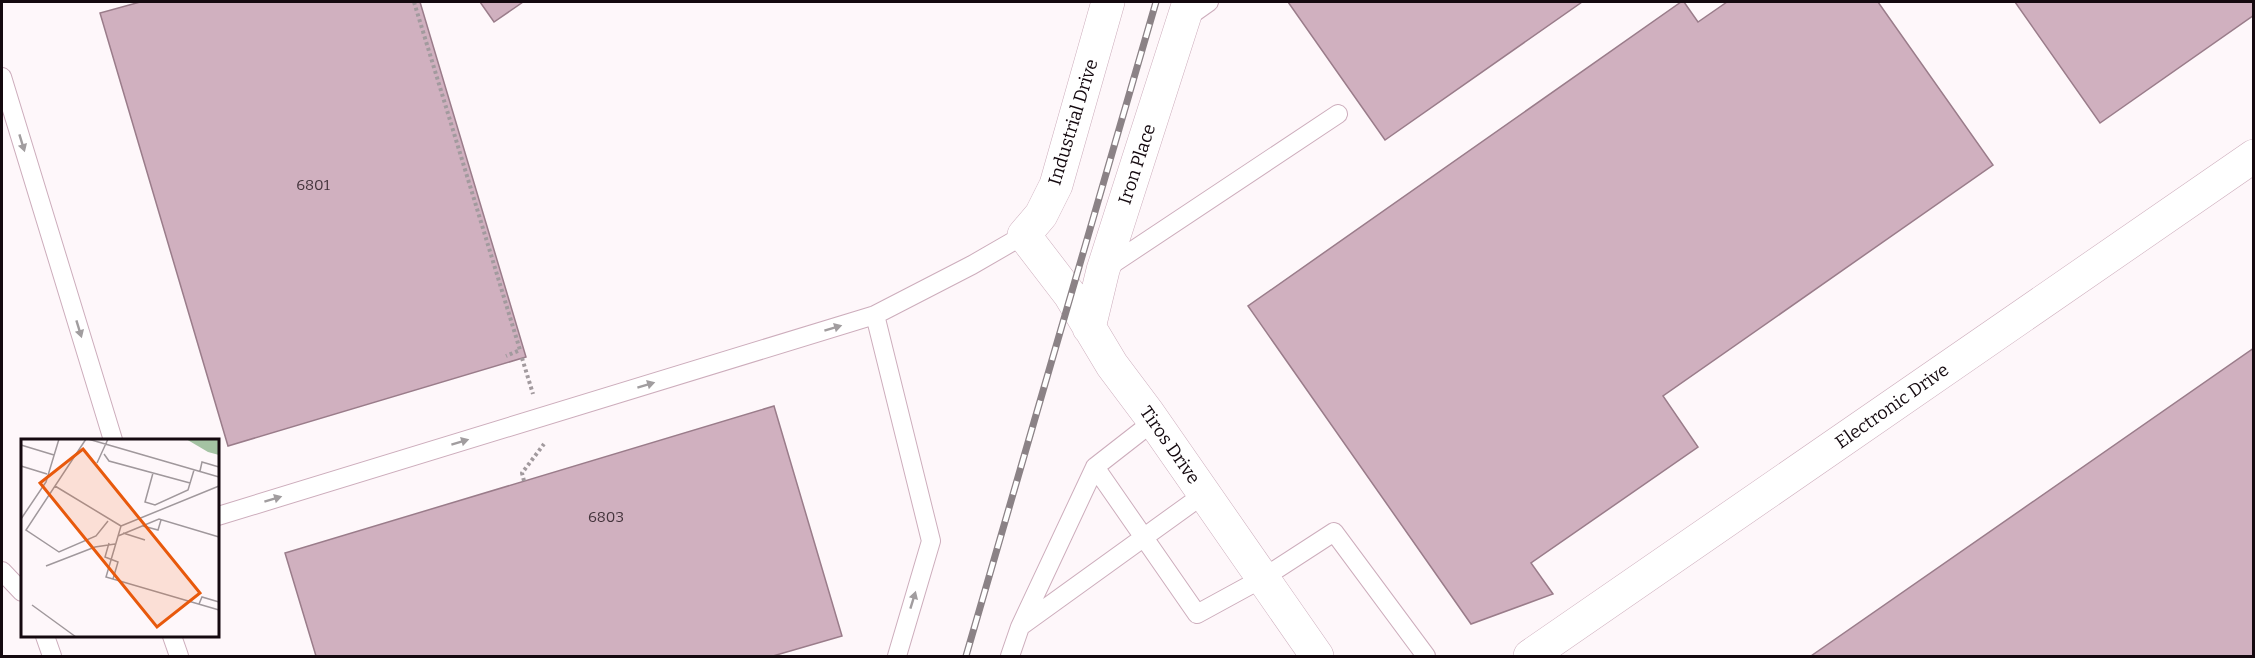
<svg xmlns="http://www.w3.org/2000/svg" width="2255" height="658" font-family="Bitter,serif">
<rect width="100%" height="100%" fill="#fef7fa"/>
<path fill="#d0b0bf" stroke="#9a7c8a" stroke-width="1.5" d="M140,2H420L526,357L228,446L100,13Z
M480,2H523L494,22Z
M1288,2H1582L1385,140Z
M1681,2H1684L1698,22L1727,2H1878L1993,165L1663,396L1698,447L1531,563L1553,594L1471,624L1248,306Z
M2015,2H2254V15L2100,123Z
M2254,348V656H1811Z
M774,406L842,636L773,656H316L285,553Z"/>
<g fill="none" stroke-linecap="round" stroke-linejoin="round">
<defs>
<path id="service" d="M1185,19L1209,2
M2,77L113,440
M1105,269L1338,114
M875,315L931,541L897,656
M1095,467L1197,614L1263,578L1334,532L1426,656
M218,516L875,315L972,265L1024,235
M2,571L22,592
M1021,626L1204,494
M45,636L52,656
M172,636L179,656
M1010,656L1020,627L1095,467L1154,421"/>
<path id="minor" d="M1108,2L1056,185L1041,215L1024,235L1070,295L1112,365L1148,413L1317,656
M1089,328L1103,270L1189,2
M1530,656L2254,156"/>
</defs>
<use href="#service" stroke="#cdadbc" stroke-width="20"/>
<use href="#minor" stroke="#cdadbc" stroke-width="34"/>
<path stroke="#a29a9e" stroke-width="4" stroke-dasharray="3 3" stroke-linecap="butt" d="M414,2L520,350L506,356
M522,358L533,394
M524,481L522,473L544,444"/>
<use href="#service" stroke="#fff" stroke-width="18"/>
<use href="#minor" stroke="#fff" stroke-width="33"/>
<defs>
<path id="rail" d="M966,656L1156,2"/>
</defs>
<use href="#rail" stroke="#8b8286" stroke-width="7"/>
<use href="#rail" stroke="#fff" stroke-width="4.5" stroke-dasharray="14" stroke-linecap="butt"/>
</g>
<defs><path id="oneway-solid" d="M-6-.8H1V-3.2L6.5 0L1 3.2V.8H-6Z" transform="scale(1.5)"/></defs>
<g fill="#a19d9f">
<use href="#oneway-solid" transform="translate(22 143) rotate(73)"/>
<use href="#oneway-solid" transform="translate(833 328) rotate(-17)"/>
<use href="#oneway-solid" transform="translate(79 329) rotate(73)"/>
<use href="#oneway-solid" transform="translate(646 385) rotate(-17)"/>
<use href="#oneway-solid" transform="translate(460 442) rotate(-17)"/>
<use href="#oneway-solid" transform="translate(273 499) rotate(-17)"/>
<use href="#oneway-solid" transform="translate(913 600) rotate(-73)"/>
</g>
<g text-anchor="middle" stroke-width="6" stroke-linejoin="round" paint-order="stroke">
<g font-size="15" fill="#43333b">
<text x="313" y="190">6801</text>
<text x="606" y="522">6803</text>
</g>
<g font-size="18" fill="#14090f" stroke="#fff">
<text transform="translate(1073 122) rotate(-73)" y="6">Industrial Drive</text>
<text transform="translate(1137 164) rotate(-72)" y="6">Iron Place</text>
<text transform="translate(1892 406) rotate(-35)" y="6">Electronic Drive</text>
<text transform="translate(1170 445) rotate(55)" y="6">Tiros Drive</text>
</g>
</g>
<g transform="translate(21 439)">
<rect width="198" height="198" fill="#fef7fa"/>
<path d="M165,0H198V16L187,13Z" fill="#a4c3a3"/>
<path fill="none" stroke="#a0989c" stroke-width="1.5" d="M65,0L5,91L38,113L75,97L87,82M67,0L198,38M0,6L33,16M83,15L88,22L169,44M76,24L87,0M0,27L26,35M179,32L181,23L198,28M132,34L124,63L134,66L167,51L173,31M34,47L100,87M0,80L25,43L38,0M100,87L85,138L198,171M100,87L198,47M122,87L137,91L140,81M102,94L124,101M97,97L138,80L198,98M88,104L84,118L97,123L92,140M25,127L74,108L94,105M178,165L181,158L198,163M11,166L55,198"/>
<path fill="#e8590c" fill-opacity="0.15" stroke="#e8590c" stroke-width="3" d="M62,10L179,154L136,188L19,44Z"/>
<rect width="198" height="198" fill="none" stroke="#14090f" stroke-width="3"/>
</g>
<rect width="2255" height="658" fill="none" stroke="#14090f" stroke-width="6"/>
</svg>
